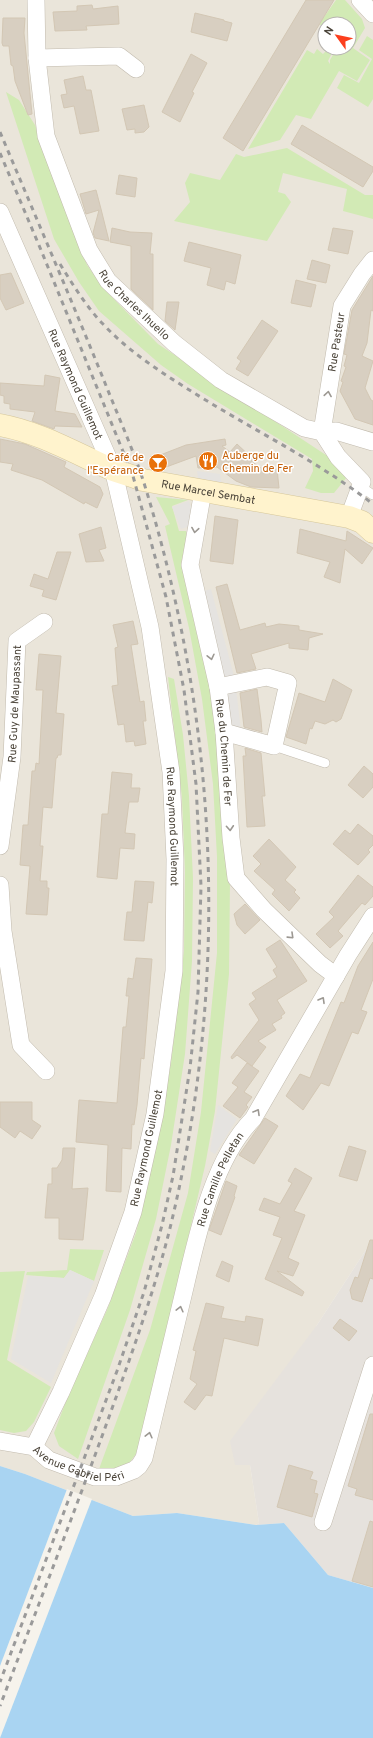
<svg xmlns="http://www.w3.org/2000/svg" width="373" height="1738" font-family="Overpass,sans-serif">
<rect width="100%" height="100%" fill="#f6f3ec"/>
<path fill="#eae5da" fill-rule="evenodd" d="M0,0H373V1239L317,1325L250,1465L259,1523L256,1525L177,1513L133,1516L25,1474L0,1466ZM325,24H349V48H325Z"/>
<path fill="#e6e2dd" d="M373,1239V1588L328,1575L284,1523L256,1525L259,1523L250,1465H235L230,1441L317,1325Z"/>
<path fill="#d2eab5" d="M336,0H345L362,19L365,28L353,48L370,60L357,81L339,71L311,119L296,115L280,140L248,149L307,50L314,54L317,49L323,54L327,50L332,53L328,61L330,64V60L337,48H349V46H350L349,24H325V28L319,24Z
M367,36L373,40V99L368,107L337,88L344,75L359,83L372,59L359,50Z
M6,92L19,100L35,125L87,265L104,289L158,344L329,457L347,477L334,493H321L305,488L313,471L312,459L188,384L161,365L99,311L79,282L54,239Z
M287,148L365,195H373V219L343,211L347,189L283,173L278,192L285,194L291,202L267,241L174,221L190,202L185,183L190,173L220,180L236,154L244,157Z
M156,497L188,500L172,506L179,531H186L187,536L181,564L199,643L208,672L217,738L230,881L229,974L215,1111L205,1166L138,1451L130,1462L112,1471L99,1469L150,1330L188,1193L201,1112L217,953V857L213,784L202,699L189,628L165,526L170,524Z
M168,677L174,679L183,735L189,796L193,878L192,961L185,1054L171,1145L156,1219L130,1310L78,1459L59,1446L54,1433L68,1396L107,1310L136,1233L152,1161L171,1063L184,951L185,872L182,798Z
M70,1249L104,1250L94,1281L70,1270L64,1278L26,1275L27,1272L67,1270Z
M25,1271L7,1360L51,1387L34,1422L26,1431L14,1433L0,1430V1272Z"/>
<path fill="#e5e3e0" d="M197,471L220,474L223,495L200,491Z
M189,501L196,524L181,529L172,507Z
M211,589L235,680L241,731L223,727L197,593Z
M218,1105L237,1119L215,1154L210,1151Z
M70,1270L94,1281L51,1383L11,1359L28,1276L64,1278Z"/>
<path fill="#a9d4f2" d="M0,1466L25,1474L133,1516L177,1513L256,1525L284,1523L328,1575L373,1588V1738H0Z"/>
<path fill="#f6f3ec" d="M67,1489L92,1499L0,1738V1666Z"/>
<path fill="#d8cfc1" stroke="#d3c7b4" d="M306,0H334L243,151L223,138Z
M92,5L93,9L118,6L119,24L86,26L87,30L55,31L53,12L77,11V6Z
M195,13L224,20V21L232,23L227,41L191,32Z
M3,18H25L24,33L32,114L28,115L15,81L13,66L11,65L9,46H3L2,43Z
M191,54L207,63L192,92L194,93L180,122L162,112Z
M83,76L86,90H91L99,131L80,134L74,106L64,108L61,95L67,94L64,80Z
M144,105L149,127L144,132L135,133V129L127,130L122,109Z
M302,125L373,167V171L363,187L291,144Z
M119,175L137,178L135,197L116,194Z
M96,190L101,209L109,241L95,238L93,233L99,210L86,214L80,194Z
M112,228L130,232L152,233L150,254H153V310L131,289V246L110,242Z
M333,228L353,231L348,254L328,250Z
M189,242L241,255L235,284L226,281L224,290L207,285L211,268L184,261Z
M312,260L330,265L326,283L307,279Z
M11,273L24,303L6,310L0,298V275Z
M373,276V311L371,310L367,343L362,356L373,361L365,388L371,400L373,401V425L355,419L340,391L343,382L341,381L346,367L344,366L347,355L344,354L352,310Z
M296,280L316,285L311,307L291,303Z
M167,302H179L175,330L165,321Z
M262,320L278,331L248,376L236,369L241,361L237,358Z
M45,375L60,378L55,411L75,414L82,427L55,426L54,429L32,421L35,412L10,409V404L4,403V396L0,395V383L44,386Z
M0,439L25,444L66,462L64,467L100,487L103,494L97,508L85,502L84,504L42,480L11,470L13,464L0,462Z
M225,439L226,445L222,446L230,452L237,444L253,459L251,461L264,470L277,469L279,488L251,487L236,481L217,467L198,468L196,456L158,470L154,469L150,459L186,445Z
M215,516L238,520L233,564L210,561Z
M101,527L106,548L99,550L104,561L86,562L79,534Z
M300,529L346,541L347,531L373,548L362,564L345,549L340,583L324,577L330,562L297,553Z
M57,552H71L56,600L42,596L44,590L30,586L34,574L48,579Z
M227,584L240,630L265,623L266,627L279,624L299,626V630L323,634L309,638L308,650L289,648V643L251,654L256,669L237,673L216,587Z
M133,621L138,644L131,645L140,702L144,701L146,721H143L146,744L135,746L134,741L126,742L124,724L118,725L112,686L118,685L115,648L118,647L113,625Z
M39,654L61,656L56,713L64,714L61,755H58L57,758H56L52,808L43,807L40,846H43L40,881H47V888H49L47,915L26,914L30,866L20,865L23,825H28L32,771H35L36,763L39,764L43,690H36Z
M333,679L352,690L341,719L336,722L333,720L325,724L315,721L312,729L310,728L306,744L286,737L299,693L325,702Z
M257,689L261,720L262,732L244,727L240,693Z
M245,748L261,753L265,796H262L265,826L247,827L243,756H246Z
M364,766L373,774V787L363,798L348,785Z
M112,772L132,774L131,788H140L138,802H129L125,833L135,834L134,849L120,848L117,879L97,877L102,814H108Z
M358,824L373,836V845L368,850L370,852L358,865L333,844L345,830L350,834Z
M269,839L296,867L285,880L296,890L294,892L300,898L289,911L272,894L275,890L254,871L261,864L253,856Z
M358,875L373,887V896L365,905L362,903L338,931L343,936L330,948L316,934L334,917L329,912Z
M135,881L154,882L152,903L148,902L144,941L124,940L127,912H132Z
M245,904L260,920L245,934L237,925L234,914Z
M280,940L307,981L277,1000L285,1013L281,1016L282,1018L272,1024L276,1030L258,1041L266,1047L252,1066L237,1055L232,1059L231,1057L259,1020L249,1004L256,999L252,993L277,977L273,970L277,967L266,949Z
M373,942V979L361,1010L367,1012L358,1034L352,1032L329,1086L321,1083L303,1110L286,1096L300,1074L310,1078L341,1002L344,1003L358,966Z
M136,958L152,959L144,1059L141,1058L137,1105L134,1125L132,1124L131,1149L122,1148L121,1192L106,1191L108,1145L76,1142L79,1100L117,1103L123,1027H126L129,996H126L128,978L133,979Z
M247,1063L259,1071L244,1092L252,1097L246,1105L248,1107L240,1118L223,1106L238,1087L232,1083Z
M0,1102H32V1120L41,1126L32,1139L20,1131L15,1138L0,1127Z
M265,1118L278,1126L254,1164L239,1155Z
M349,1146L366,1151L357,1181L339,1176Z
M63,1148H75L72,1189L88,1188L83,1240L59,1239V1218H45L48,1184H52V1168H57L62,1160Z
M295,1168L312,1178L294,1211L305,1215L288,1258L299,1263L293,1276L277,1271L304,1292L302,1296L265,1279L282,1238L273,1235L280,1217L259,1210L264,1198L280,1204L292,1183L288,1181Z
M226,1181L237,1186L234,1196L235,1197L221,1235L209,1230Z
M370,1240H373V1279L370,1278L362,1302L352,1299L350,1290L355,1277L358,1278Z
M222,1261L233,1266L229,1282L216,1276Z
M206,1303L224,1307L221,1318L245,1322L246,1316L263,1319L258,1346L224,1338L212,1396L206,1395L195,1410L184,1402L197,1384L190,1379L196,1351L193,1350Z
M340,1319L357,1331L349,1341L333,1328Z
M370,1414H373V1500L355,1495L357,1489L348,1486Z
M289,1465L313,1472L310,1479L317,1481L314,1493L318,1494L312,1517L277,1507Z
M370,1521L373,1522V1587L352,1581Z"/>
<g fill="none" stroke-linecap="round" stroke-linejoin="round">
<defs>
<path id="lane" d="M360,486L373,495
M274,746L325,763"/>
<g id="street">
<path id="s1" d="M36,0L37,58L46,136L89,250L108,281L174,343L221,380L304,428L322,432L338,457L362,482L349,517"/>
<path d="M360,0L373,14"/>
<path d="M37,58L119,56L136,69"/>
<path id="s2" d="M0,212L113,469L150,627L171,772L175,859L174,971L155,1114L133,1212L103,1296L61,1392L34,1447"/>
<path d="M373,260L362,274L342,306L322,432L336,431L373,442"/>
<path id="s3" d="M203,491L190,565L218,687L224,732L231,838L236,878L264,910L320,964L336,976"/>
<path d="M218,687L267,677L288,683L274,746L224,732"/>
<path id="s4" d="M0,846L12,757L17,641L44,622"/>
<path d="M0,885L3,931L21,1045L46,1071"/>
<path id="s5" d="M0,1441L34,1447L49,1460L95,1477H116L134,1470L139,1466L144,1458C156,1407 169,1355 181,1304C195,1247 210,1162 253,1119L348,955L373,916"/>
<path d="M323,1522L373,1365"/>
</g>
<g id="secondary">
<path id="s6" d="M0,425C39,432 75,453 111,469C121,473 133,476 143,480L349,517L362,522L373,532"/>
</g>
</defs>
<use href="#lane" stroke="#c2bbae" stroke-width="10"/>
<use href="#street" stroke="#c2bbae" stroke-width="18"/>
<use href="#secondary" stroke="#d6c79b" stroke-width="23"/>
<use href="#lane" stroke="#fff" stroke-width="9"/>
<use href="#street" stroke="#fff" stroke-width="17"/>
<use href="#secondary" stroke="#fff3cd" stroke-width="22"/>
<path stroke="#9a9a9a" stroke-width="3" stroke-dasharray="5 5" stroke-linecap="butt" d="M0,132C35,215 71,299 105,383C118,416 133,449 144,483C219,725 230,978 171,1224C154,1294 129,1361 105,1428C71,1521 35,1614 0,1706
M0,153L41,250L133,476L166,597L184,690L196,784L201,886L198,992L190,1068L173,1176L162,1225L144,1292L117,1371L0,1682
M60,264C73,285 86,306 102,323C128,351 159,371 191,391C251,429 316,460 373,504"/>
</g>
<defs><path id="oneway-chevron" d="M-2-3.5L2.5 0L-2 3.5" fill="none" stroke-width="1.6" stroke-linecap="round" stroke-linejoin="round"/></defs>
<g stroke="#9c9892">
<use href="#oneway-chevron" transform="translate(328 394) rotate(-81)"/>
<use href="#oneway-chevron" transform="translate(195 530) rotate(99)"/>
<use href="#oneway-chevron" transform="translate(211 657) rotate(77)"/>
<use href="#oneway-chevron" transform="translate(230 828) rotate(86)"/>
<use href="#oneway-chevron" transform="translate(291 936) rotate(44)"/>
<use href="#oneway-chevron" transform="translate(322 1000) rotate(-60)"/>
<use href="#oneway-chevron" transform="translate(257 1112) rotate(-60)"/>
<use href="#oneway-chevron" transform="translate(180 1309) rotate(-76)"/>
<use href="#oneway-chevron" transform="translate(149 1435) rotate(-76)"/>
</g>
<defs>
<symbol id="restaurant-disc" viewBox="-11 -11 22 22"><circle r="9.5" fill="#e8710a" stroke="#fff"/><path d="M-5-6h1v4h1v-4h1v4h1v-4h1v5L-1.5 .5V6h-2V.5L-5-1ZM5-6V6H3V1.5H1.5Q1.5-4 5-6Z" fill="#fff"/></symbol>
<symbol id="bar-disc" viewBox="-11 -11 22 22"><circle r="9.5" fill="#e8710a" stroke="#fff"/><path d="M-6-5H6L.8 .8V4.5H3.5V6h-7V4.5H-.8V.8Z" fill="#fff"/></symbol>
</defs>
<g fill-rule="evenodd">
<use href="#restaurant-disc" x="197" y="450" width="22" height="22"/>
<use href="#bar-disc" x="147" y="452" width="22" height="22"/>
</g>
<g text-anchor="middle" stroke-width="3" stroke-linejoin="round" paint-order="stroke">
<g font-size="11" fill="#4b4439" stroke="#fff">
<text dy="4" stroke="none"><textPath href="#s1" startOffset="330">Rue Charles Ihuello</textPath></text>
<text transform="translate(336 342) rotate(-81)" y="4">Rue Pasteur</text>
<text dy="4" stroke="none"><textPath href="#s2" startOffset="188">Rue Raymond Guillemot</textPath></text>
<text dy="4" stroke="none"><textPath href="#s6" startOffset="220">Rue Marcel Sembat</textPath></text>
<text dy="4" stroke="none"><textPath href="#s4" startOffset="143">Rue Guy de Maupassant</textPath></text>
<text dy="4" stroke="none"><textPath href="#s3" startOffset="266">Rue du Chemin de Fer</textPath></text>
<text dy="4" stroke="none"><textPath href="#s2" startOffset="644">Rue Raymond Guillemot</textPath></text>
<text transform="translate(146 1148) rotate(-78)" y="4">Rue Raymond Guillemot</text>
<text dy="4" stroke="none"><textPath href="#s5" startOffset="449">Rue Camille Pelletan</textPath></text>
<text dy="4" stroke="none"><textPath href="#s5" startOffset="84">Avenue Gabriel Péri</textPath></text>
</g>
<g font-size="11" fill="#c56008" stroke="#fff" text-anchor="start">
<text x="222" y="459">Auberge du<tspan x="222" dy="13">Chemin de Fer</tspan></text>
<text x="144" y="461" text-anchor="end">Café de<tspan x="144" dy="13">l'Espérance</tspan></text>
</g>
</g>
<g transform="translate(337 36) rotate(303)"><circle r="19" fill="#ffffff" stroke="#b7b4b0"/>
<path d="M0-3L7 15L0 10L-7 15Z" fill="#fc3f1d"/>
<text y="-6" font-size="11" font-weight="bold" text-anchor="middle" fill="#4b4439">N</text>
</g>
</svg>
